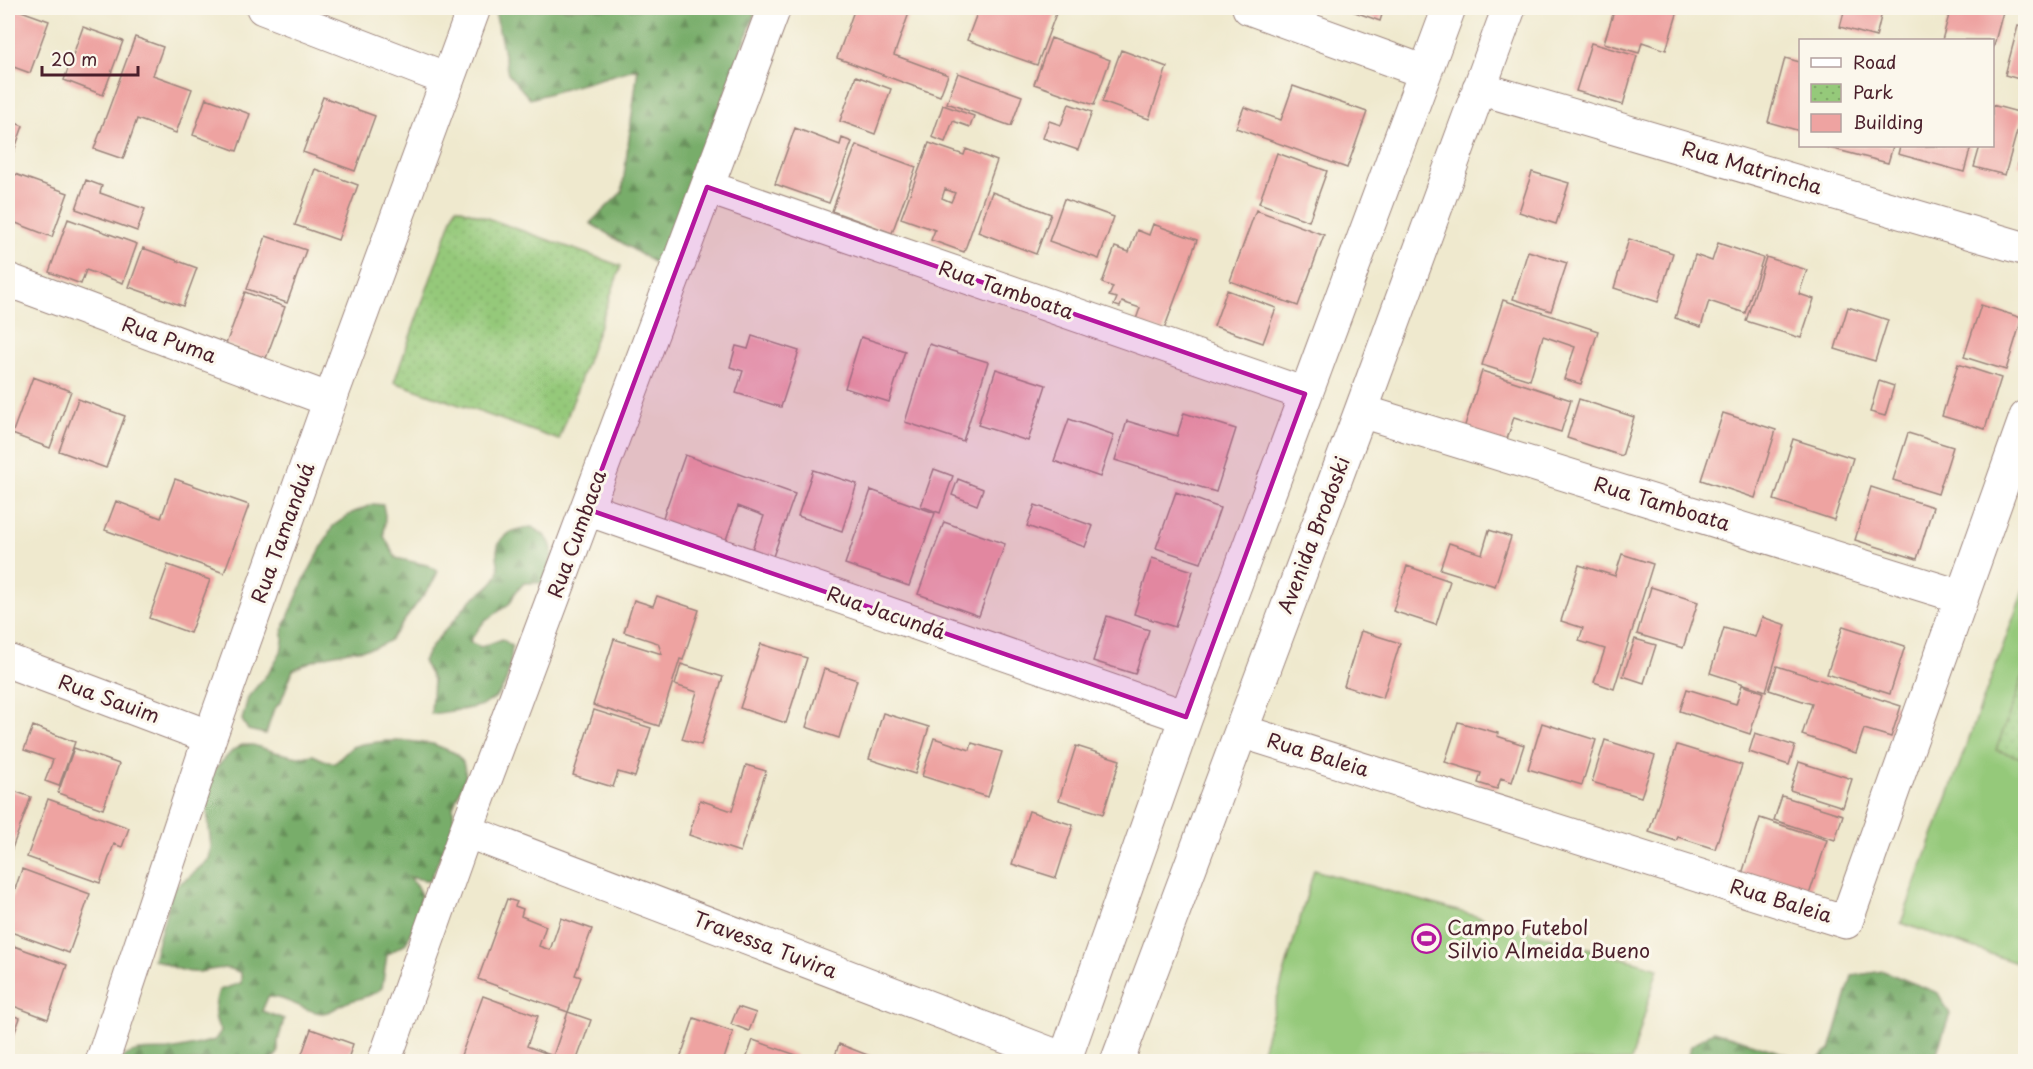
<svg xmlns="http://www.w3.org/2000/svg" width="2033" height="1069" font-family="'Playpen Sans',sans-serif">
<defs>
<pattern id="forest-firs" width="22" height="20" patternUnits="userSpaceOnUse" patternTransform="scale(1.5)"><rect width="22" height="20" fill="#78ad6a"/><path d="M5 1l3.5 6h-7zM16 11l3.5 6h-7z" fill="#648c57"/></pattern>
<pattern id="park-dots" width="8" height="8" patternUnits="userSpaceOnUse" patternTransform="scale(1.5)"><rect width="8" height="8" fill="#95c97a"/><path d="M2 2h.1M6 6h.1" fill="none" stroke="#82ac6a" stroke-width="1.8" stroke-linecap="round"/></pattern>
</defs>
<rect width="100%" height="100%" fill="#fbf7ec"/>
<filter id="ink" filterUnits="userSpaceOnUse"><feTurbulence type="fractalNoise" baseFrequency=".0167" numOctaves="2"/><feDisplacementMap in="SourceGraphic" scale="12" xChannelSelector="R" yChannelSelector="G"/><feConvolveMatrix kernelMatrix="1 2 1 2 8 2 1 2 1" color-interpolation-filters="sRGB"/></filter>
<filter id="wash" filterUnits="userSpaceOnUse"><feTurbulence type="fractalNoise" baseFrequency=".008" numOctaves="4" result="noise"/><feDisplacementMap in="SourceGraphic" scale="24" xChannelSelector="R" yChannelSelector="G"/><feGaussianBlur stdDeviation="1.35" result="paint"/><feColorMatrix in="noise" values="0 0 0 0 0 0 0 0 0 0 0 0 0 0 0 0 0 1.4 0 .05"/><feComposite in="paint" operator="in"/></filter>
<g filter="url(#wash)">
<rect width="100%" height="100%" fill="#efe9ce"/>
<path fill="#95c97a" stroke="#707452" stroke-width="1.5" d="M2025,586V966L1901,923Z
M1314,870L1658,968L1631,1061H1259Z"/>
<path fill="url(#forest-firs)" stroke="#61664a" stroke-width="1.5" d="M497,8H757L661,267L590,223L622,192L638,68L530,99L508,74L495,11Z
M373,504L383,505L385,515L384,536L396,558L427,565L438,571L434,581L390,640C373,652 363,648 344,652C327,655 308,662 293,670L281,701L273,711L266,734L248,730L242,720L248,697L269,672L281,652L283,641V629L304,580L333,526L352,513Z
M532,527C561,543 552,556 545,583H524L515,593L510,603L483,623L469,642L481,647L502,639L512,646C508,710 485,706 431,714L433,680L423,661C430,646 440,636 451,624C458,617 461,610 468,603C477,594 489,589 496,578C502,569 496,562 497,551C498,534 517,528 532,527Z
M386,741H408L433,744L455,753L463,762L466,775L453,807L454,823L430,881L409,877L416,885L421,895L416,920L406,943L387,955L382,988C370,998 357,998 343,1004C335,1008 331,1013 322,1013C303,1012 287,996 268,997L262,1011L284,1019L278,1041V1053L271,1061L119,1062C129,1047 153,1051 168,1050C184,1048 200,1044 215,1040L221,1031C212,1017 214,1005 219,990L241,983V973C222,964 217,970 199,972C185,974 167,964 153,959L173,888L189,877L209,859L211,847L205,790L215,769L233,750L242,745H253L275,752L298,757L313,755L324,760L335,763L352,747L362,744Z
M1883,971L1938,993L1950,1014L1934,1061H1815L1830,1050L1852,976Z
M1713,1031L1807,1061H1686L1691,1046Z"/>
<path fill="url(#park-dots)" stroke="#707452" stroke-width="1.5" d="M456,207L621,266L559,440L394,382Z
M2025,671V759L1996,750Z"/>
<g id="blocks">
<path fill="#eea3a1" fill-rule="evenodd" d="M8,8H13L49,21L30,73L8,65Z
M855,8H895L909,13L894,55L948,75L940,96L837,58Z
M979,8H1058L1037,65L967,40Z
M1344,8H1384L1380,21Z
M1615,8H1665L1678,11L1666,50L1642,42L1639,53L1604,43Z
M1845,8H1883L1876,37L1840,27Z
M1951,8H2004L1993,49L1992,40H1942Z
M2018,26L2026,28V81L2005,75Z
M83,27L123,41L103,95L64,80Z
M135,37L163,47L153,75L192,89L176,133L137,119L123,159L94,149Z
M1051,38L1110,60L1094,105L1034,84Z
M1591,43L1637,56L1623,105L1576,91Z
M1121,50L1167,67L1149,119L1102,102Z
M1785,58L1800,62V131L1768,122Z
M958,73L1022,96L1011,126L947,103Z
M856,76L891,89L875,134L840,121Z
M1293,86L1367,112L1347,168L1236,128L1244,107L1281,120Z
M323,97L375,116L355,171L303,152Z
M206,98L250,114L237,151L193,135Z
M1069,104L1092,112L1078,150L1043,138L1049,121L1061,125Z
M943,105L974,116L970,127L953,121L945,142L932,137Z
M1992,105L2022,113L2005,175L1974,167L1980,146H1992Z
M8,120L23,126L14,151L8,149Z
M795,128L840,145L842,138L852,142L829,203L775,184Z
M2025,140H2026V167L2018,165Z
M929,143L964,155L966,149L997,161L964,252L931,240L935,230L901,218ZM945,189L955,193L951,202L942,198Z
M856,145L916,167L892,233L832,211Z
M1822,146H1893L1888,163Z
M1900,146H1971L1964,172L1898,154Z
M1277,153L1327,171L1309,221L1259,203Z
M315,169L358,185L338,240L295,225Z
M1532,172L1569,183L1556,224L1519,212Z
M12,173L68,193L52,237L8,220V184Z
M86,180L102,186L100,193L145,209L137,231L76,209Z
M992,192L1051,214L1036,254L978,232Z
M1064,199L1114,217L1099,259L1049,241Z
M1256,210L1324,235L1298,306L1230,281Z
M68,219L137,244L123,283L86,270L81,284L49,272Z
M1153,224L1197,240L1163,332L1135,322L1140,308L1122,302L1120,307L1114,305L1117,298L1109,296L1113,287L1102,283L1115,247L1129,252L1137,230L1149,235Z
M266,236L306,250L287,303L247,289Z
M1629,239L1673,253L1658,302L1614,288Z
M1718,243L1763,258L1745,313L1709,301L1701,327L1675,318L1695,255L1712,261Z
M143,248L197,268L183,306L129,287Z
M1528,251L1567,263L1551,311L1513,299Z
M1766,257L1807,270L1799,294L1814,299L1801,338L1746,321Z
M1227,290L1276,308L1263,343L1214,326Z
M245,292L285,307L266,358L226,344Z
M1503,300L1598,331L1581,384L1564,379L1575,347L1543,336L1530,380L1482,365Z
M1981,305L2022,318L2006,370L1964,357Z
M1848,307L1888,320L1875,361L1835,349Z
M752,336L799,351L781,407L736,393L743,371L730,367L736,346L748,349Z
M861,337L905,351L889,402L845,388Z
M929,344L988,362L963,441L905,422Z
M1958,364L2001,378L1985,429L1942,416Z
M996,369L1046,385L1028,441L978,425Z
M1482,371L1571,400L1561,432L1514,417L1503,452L1461,438Z
M33,377L71,391L50,448L12,434Z
M1879,381L1894,386L1885,416L1870,412Z
M78,399L125,416L106,468L59,451Z
M1579,399L1634,417L1622,456L1567,438Z
M1184,413L1236,429L1216,492L1115,460L1127,421L1177,436Z
M1723,413L1776,430L1755,498L1701,480Z
M1069,419L1114,435L1100,477L1054,461Z
M1908,433L1953,447L1938,494L1893,480Z
M1793,439L1853,458L1834,520L1774,500Z
M685,455L795,494L771,562L750,555L764,516L738,506L724,545L661,523Z
M934,469L953,476L940,513L921,506Z
M813,470L857,484L842,531L798,516Z
M175,479L249,505L224,573L105,530L116,501L161,518Z
M958,479L983,489L977,505L952,495Z
M1871,487L1933,507L1917,559L1855,540Z
M871,490L935,513L909,586L845,564Z
M1176,492L1220,508L1201,563L1156,548Z
M1035,505L1093,526L1085,547L1027,526Z
M944,522L1005,544L979,616L918,594Z
M1489,530L1511,537L1495,586L1440,569L1449,543L1482,554Z
M1622,554L1653,564L1614,689L1594,682L1605,649L1579,641L1583,628L1561,621L1579,565L1615,576Z
M1152,558L1193,571L1175,627L1134,614Z
M168,565L210,580L190,633L149,618Z
M1407,566L1450,581L1436,625L1393,611Z
M1651,587L1698,602L1683,648L1637,634Z
M657,596L699,610L683,660L680,659L659,726L593,705L614,639L662,654L658,643L624,632L634,600L653,606Z
M1107,616L1149,630L1135,674L1093,661Z
M1762,617L1786,625L1766,691L1710,673L1724,628L1755,637Z
M1843,626L1905,646L1890,694L1827,674Z
M1361,631L1400,643L1383,698L1344,686Z
M1635,639L1656,645L1644,683L1623,676Z
M761,644L807,658L786,723L740,708Z
M681,664L723,677L701,745L682,739L697,692L675,685Z
M1777,666L1901,706L1891,737L1864,729L1856,753L1802,735L1812,704L1769,690Z
M824,669L857,680L839,738L806,727Z
M1742,685L1763,692L1750,734L1680,711L1687,689L1736,704Z
M594,710L651,728L635,777L618,772L613,787L573,775Z
M883,713L929,727L915,774L869,759Z
M1458,722L1498,733L1497,736L1524,745L1512,782L1501,778L1497,789L1478,783L1481,773L1445,762Z
M1542,723L1596,740L1582,785L1528,769Z
M33,726L75,742L59,786L45,781L53,760L24,750Z
M1755,733L1795,746L1789,765L1749,752Z
M934,738L970,750L972,743L1002,752L988,797L922,776Z
M1605,740L1655,756L1641,797L1592,782Z
M1677,745L1742,765L1715,849L1678,837L1676,841L1649,832Z
M1076,746L1120,760L1103,814L1059,800Z
M74,748L119,764L103,809L58,793Z
M1799,762L1852,779L1843,807L1790,790Z
M746,765L766,771L740,852L689,835L700,800L732,811Z
M8,789L31,797L10,854L8,853Z
M1782,796L1843,815L1835,840L1774,820Z
M48,799L129,828L122,847L114,844L100,883L27,857Z
M1029,811L1073,825L1056,878L1012,864Z
M1760,818L1827,840L1808,898L1741,877Z
M22,869L90,894L69,953L8,931V909Z
M507,899L517,902L515,906L523,909L521,916L546,926L539,946L550,950L561,918L592,929L575,975L581,977L568,1012L478,979Z
M14,946L67,965L48,1019L8,1004V964Z
M483,996L538,1016L527,1046L553,1056L568,1012L591,1020L576,1062H471L460,1058Z
M738,1007L756,1013L749,1031L731,1024Z
M8,1014L20,1018L8,1051Z
M694,1018L733,1032L723,1062H679Z
M311,1029L353,1044L347,1062H299Z
M753,1040L796,1055L794,1062H745Z
M839,1044L883,1061V1062H833Z"/>
</g>
</g>
<g filter="url(#ink)">
<use href="#blocks" fill-opacity="0" stroke="#9c847c" stroke-width="1.5"/>
<g fill="none" stroke-linecap="round" stroke-linejoin="round">
<defs>
<path id="minor" d="M263,8L447,79
M1249,8L1425,72
M1479,88L2026,249
M707,187L1305,394
M8,280L330,400
M1361,411L1962,597
M587,509L1186,717
M8,661L210,737
M1241,731L1846,922L2026,417
M466,831L1064,1059
M102,1062L210,737L330,400L474,8
M384,1062L466,831L774,8
M1064,1062L1186,717L1449,8
M1117,1062L1361,411L1509,8"/>
</defs>
<use href="#minor" stroke="#9c847c" stroke-width="35"/>
<use href="#minor" stroke="#fff" stroke-width="33"/>
</g>
</g>
<path fill="#b5179e" fill-opacity="0.2" stroke="#b5179e" stroke-width="4.5" stroke-linejoin="round" d="M707,187L1305,394L1186,717L587,509Z"/>
<defs>
<symbol id="stadium-ring" viewBox="-11 -11 22 22"><circle r="9.5" fill="#fbf7ec" stroke="#b5179e" stroke-width="1.5"/><path d="M0-5a6.5 5 0 1 0 0 10a6.5 5 0 1 0 0-10ZM-3.5-1.8h7v3.6h-7Z" fill="#b5179e"/></symbol>
</defs>
<g fill-rule="evenodd">
<use href="#stadium-ring" x="1410" y="922" width="33" height="33"/>
</g>
<g text-anchor="middle" stroke-width="6" stroke-linejoin="round" paint-order="stroke">
<g font-size="20" fill="#4a1f2b" stroke="#fbf7ec">
<text transform="translate(1752 168) rotate(16)" y="7">Rua Matrincha</text>
<text transform="translate(1006 290) rotate(19)" y="7">Rua Tamboata</text>
<text transform="translate(169 340) rotate(20)" y="7">Rua Puma</text>
<text transform="translate(1662 504) rotate(17)" y="7">Rua Tamboata</text>
<text transform="translate(283 533) rotate(-70)" y="7">Rua Tamanduá</text>
<text transform="translate(577 534) rotate(-70)" y="7">Rua Cumbaca</text>
<text transform="translate(1314 535) rotate(-69)" y="7">Avenida Brodoski</text>
<text transform="translate(886 613) rotate(19)" y="7">Rua Jacundá</text>
<text transform="translate(109 699) rotate(20)" y="7">Rua Sauim</text>
<text transform="translate(1318 755) rotate(17)" y="7">Rua Baleia</text>
<text transform="translate(1781 901) rotate(17)" y="7">Rua Baleia</text>
<text transform="translate(765 945) rotate(21)" y="7">Travessa Tuvira</text>
</g>
<g font-size="20" fill="#4a1f2b" stroke="#fbf7ec" text-anchor="start">
<text x="1447" y="935">Campo Futebol<tspan x="1447" dy="23">Silvio Almeida Bueno</tspan></text>
</g>
</g>
<rect width="2033" height="1069" fill="none" stroke="#fbf7ec" stroke-width="30"/>
<rect x="1799" y="39" width="195" height="108" fill="#fbf7ec" stroke="#b4a19f" stroke-width="1.5"/>
<rect x="1811" y="58" width="30" height="9" fill="#ffffff" stroke="#b4a19f" stroke-width="1.5"/>
<text x="1853" y="69" font-size="18" fill="#4a1f2b">Road</text>
<rect x="1811" y="84" width="30" height="18" fill="url(#park-dots)" stroke="#b4a19f" stroke-width="1.5"/>
<text x="1853" y="99" font-size="18" fill="#4a1f2b">Park</text>
<rect x="1811" y="114" width="30" height="18" fill="#eea3a1" stroke="#b4a19f" stroke-width="1.5"/>
<text x="1853" y="129" font-size="18" fill="#4a1f2b">Building</text>
<path d="M42 66v9h96v-9" fill="none" stroke="#4a1f2b" stroke-width="3"/>
<text x="51" y="66" font-size="18" fill="#4a1f2b" stroke="#fbf7ec" stroke-width="4.5" paint-order="stroke">20 m</text>
</svg>
